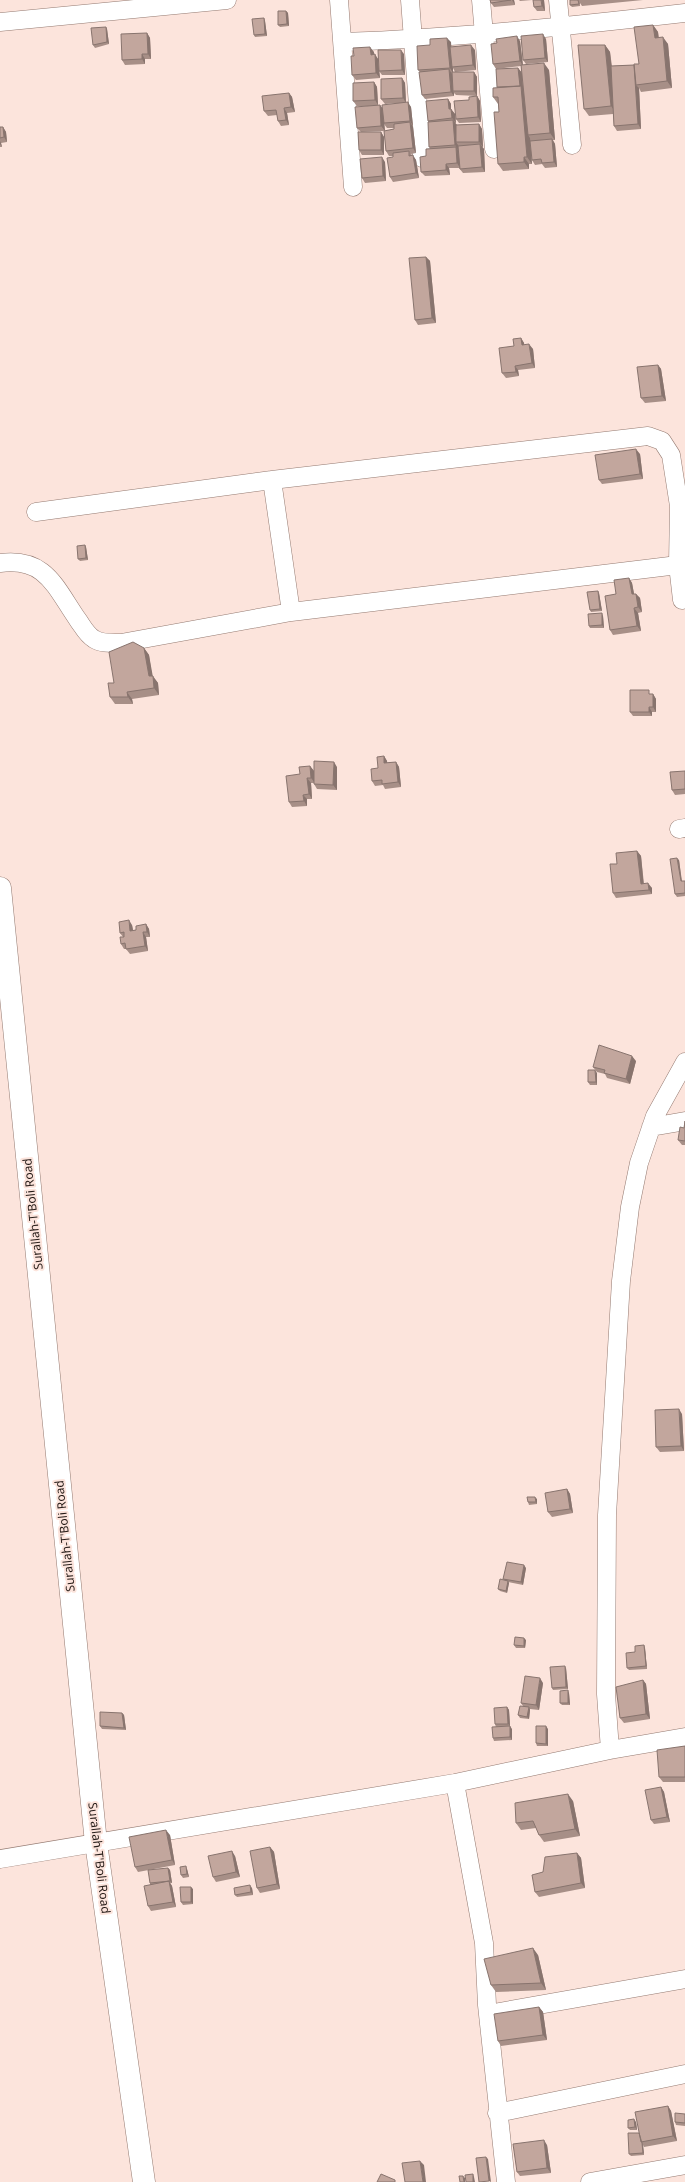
<svg xmlns="http://www.w3.org/2000/svg" width="685" height="2182" font-family="'Noto Sans',sans-serif">
<rect width="100%" height="100%" fill="#fce4dc"/>
<g fill="none" stroke-linecap="round" stroke-linejoin="round">
<defs>
<path id="street" d="M339,0L353,187
M410,0L422,158
M481,0L494,149
M558,0L572,145
M0,22L227,0
M343,42C457,38 571,26 685,13
M272,480L291,612
M36,512L272,480L648,436L662,441L671,455L679,506L678,565L682,600
M0,563C46,557 55,587 78,620C83,627 87,635 94,639C102,644 112,643 121,643L291,612L678,565
M679,829L685,828
M651,1127L685,1121
M610,1750L606,1694L607,1515L621,1281L630,1207L639,1163L655,1116L685,1062
M455,1783L484,1943L487,2005L506,2182
M0,1859L455,1783L610,1750L685,1737
M488,2014L685,1979
M497,2113L685,2074
M590,2182L685,2165"/>
<path id="primary" d="M0,888L96,1843L144,2182"/>
</defs>
<use href="#street" stroke="#947a71" stroke-width="19"/>
<use href="#primary" stroke="#947a71" stroke-width="23"/>
<use href="#street" stroke="#fff" stroke-width="18"/>
<use href="#primary" stroke="#fff" stroke-width="22"/>
</g>
<path fill="#a78f87" fill-rule="evenodd" d="M490,0H514L515,5L494,7L491,3Z
M519,0H532L520,1Z
M544,0L545,11H537L534,7Z
M570,0H643L582,6L580,3V6L572,7L570,5Z
M286,11L288,13L289,26L280,27L278,25Z
M264,18L265,21L267,36L255,37L254,35Z
M653,25L658,32L659,38L668,44L672,88L641,92L639,88L641,129L617,131L614,126L613,114L589,116L584,109L605,45L610,52L612,66L634,65L639,64Z
M106,27L107,29L109,44L95,48L93,45Z
M147,33L150,38L151,59H145V64L125,65L122,60Z
M546,39L548,62L526,64L523,60Z
M520,41L523,65L549,70L555,140H553L555,144L557,167L545,168L542,164L535,165L532,160L530,145L532,164H529V169L503,171L498,164L499,112L498,104L493,97L497,87L518,68L522,73L523,88V89L521,66L496,69L493,64Z
M451,42V47L475,50L476,70L455,72L453,68V72H474L477,77V96L456,95L454,93V96L425,99L422,95L420,72L418,70L430,45Z
M374,52V54L378,59L379,70L404,54L405,75H382L379,71L380,78L356,80L352,75Z
M402,78L405,83L406,103L411,107L413,126L416,153L411,154L416,160L419,178L393,182L390,177L393,156H389L386,151L384,131L361,132L357,128L367,106H357L353,101L374,82L377,87L378,105H380L382,108L398,103L385,104L381,99ZM384,124L387,128H394V129L385,131Z
M289,93L292,97L295,112L287,113L289,125L281,126L278,121L277,115L268,116L264,111Z
M477,96L480,101L481,122L459,123L456,119L469,100Z
M448,99L451,104V109L455,114L456,123H455L456,125L479,124L482,129L483,147H482L484,149L485,172L463,173L459,168H449L450,175L425,176L421,172L426,156L430,148L429,147V122L428,121Z
M0,127H3L6,132L7,142L1,143L2,147H0Z
M381,132L384,137V155H362L359,150Z
M385,162L386,181L365,183L362,178Z
M426,257L430,261L436,323L418,325L415,320Z
M521,338L524,343V345L533,349L535,368L518,370L519,376L506,378L502,373L514,346Z
M658,365L661,369L666,401L645,403L641,398Z
M640,454L643,479L602,484L599,480Z
M85,545L86,547L88,560L80,561L78,559Z
M629,578L632,583L634,594H636L640,598L642,612L638,613L641,631L613,635L610,630L616,594Z
M598,591L599,593L602,611L591,612L590,610Z
M603,616L604,628H590L589,626Z
M144,648L149,655L152,676L158,683L159,695L132,699L133,704H115L110,697L114,683Z
M652,694H653L656,699V712H652V716H633L630,712Z
M384,756L387,761V763L396,762L399,767L401,787L385,789L383,785L375,786L372,781Z
M310,766L314,771L337,767V790L317,789L314,784V783H311L312,799H307V806L292,807L289,802L300,774Z
M685,771V794L675,795L672,790Z
M637,851L641,856L644,884L652,888V894L616,898L613,893L617,864Z
M679,860L682,881H685V896L677,897L675,894Z
M146,924L149,929L150,937H146L148,951L130,954L126,949H124L121,944L123,937L120,933L132,925L133,930H136Z
M636,1061L630,1084L607,1078L605,1074L597,1072L593,1067Z
M597,1073V1085H590L588,1082Z
M685,1121V1145H682L678,1140L684,1128Z
M682,1414L684,1451L660,1452L656,1447Z
M567,1489L570,1494L573,1513L552,1517L548,1512Z
M537,1499V1504L529,1505L528,1502Z
M526,1568L523,1585L508,1582L509,1583L507,1593L500,1591L498,1589L504,1580L503,1579Z
M526,1640L525,1648H516L514,1645Z
M644,1645L645,1648L647,1669L629,1670L627,1668Z
M566,1668L568,1689L553,1690L552,1688Z
M643,1680L646,1684L650,1719L624,1723L620,1718Z
M543,1683L539,1710L530,1709V1710L529,1719L520,1718L518,1715L523,1706L521,1703Z
M569,1693L570,1705H562L560,1703Z
M507,1707L509,1710L510,1726L496,1727L495,1724Z
M122,1713L124,1715L126,1730L102,1729L100,1726Z
M512,1729V1740L494,1741L493,1738Z
M548,1729V1746H537L536,1743Z
M685,1746V1782H663L659,1777Z
M661,1787L664,1792L670,1822L654,1824L651,1820Z
M573,1801L580,1836L544,1842L539,1835L536,1828L521,1830L516,1823Z
M170,1835L175,1865L138,1872L135,1867Z
M270,1847L274,1852L280,1889L260,1893L257,1888Z
M577,1853L581,1858L585,1888L539,1897L535,1892Z
M235,1856L240,1877L216,1882L213,1877Z
M168,1868L170,1870L172,1883H170L172,1886L176,1907L151,1911L148,1906L150,1884V1883Z
M187,1869L189,1877L183,1878L181,1875Z
M252,1888L253,1895L237,1897L235,1895Z
M193,1889V1904L183,1905L181,1902Z
M538,1955L546,1990L496,1992L491,1985Z
M539,2007L543,2012L547,2040L501,2046L498,2041Z
M668,2106L671,2111L677,2141L644,2147L643,2145L644,2155L631,2156L629,2154L639,2133Z
M685,2114V2126L676,2125L675,2122Z
M636,2122L637,2130H630L628,2128Z
M547,2145L551,2173L520,2176L517,2172Z"/>
<path fill="#88746e" d="M512,0H514L515,5Z
M541,0H544L545,11L542,6Z
M286,11L288,13L289,26L287,24Z
M264,18L265,21L267,36L265,34Z
M653,25L658,32L659,45L655,38Z
M106,27L107,29L109,44L107,42Z
M147,33L150,38L151,59L148,54Z
M543,34L546,39L548,62L545,58Z
M517,36L520,41L523,66L520,61Z
M663,37L668,44L672,88L667,81Z
M447,38L451,42L453,67H452L453,68V73L450,68Z
M471,45L475,50L476,70L473,65Z
M605,45L610,52L616,113L611,106Z
M370,47L374,52V60L371,55Z
M401,50L404,54L405,75L402,70Z
M142,54L145,59V64L142,59Z
M375,54L378,59L380,78L376,73Z
M544,63L549,70L555,140L550,133Z
M634,65L636,85L639,88L641,129L638,124Z
M518,68L522,73L523,88L526,93L528,135L530,138L532,164L527,157L520,87Z
M449,69L452,74L454,91H453L454,93V96L451,92Z
M474,72L477,77V96L474,91Z
M402,78L405,83L406,103L403,98Z
M374,82L377,87L378,105L375,100Z
M289,93L292,97L295,112L291,107Z
M477,96L480,101L481,122L478,117Z
M448,99L451,104V109L455,114L456,123L452,118L449,109Z
M408,102L411,107L413,126L410,121Z
M380,105L383,109L385,131L381,126Z
M284,108L287,113L289,125L286,120Z
M453,120L457,125L456,142L458,145V150L455,145Z
M410,122L413,127L416,153L413,148Z
M479,124L482,129L483,147L479,142Z
M3,127L6,132L7,142L4,137Z
M381,132L384,137V155L381,150Z
M552,139L555,144L557,167L554,162Z
M0,141L1,143L2,147L0,144Z
M480,144L484,149L485,172L482,167Z
M456,147L459,152L460,168L457,163Z
M413,155L416,160L419,178L416,173Z
M382,157L385,162L386,181L383,176Z
M524,157L529,164V169L524,162Z
M446,164L449,168L450,175L446,170Z
M426,257L430,261L436,323L432,318Z
M521,338L524,343L525,350L522,345Z
M529,344L533,349L535,368L532,363Z
M658,365L661,369L666,401L662,396Z
M515,366L518,370L519,376L516,372Z
M636,449L640,454L643,479L640,474Z
M85,545L86,547L88,560L86,558Z
M629,578L632,583L635,599L632,594Z
M598,591L599,593L602,611L600,609Z
M636,594L640,598L642,612L638,607Z
M634,608L638,613L641,631L637,626Z
M602,613L603,616L604,628L602,625Z
M144,648L149,655L154,683L149,676Z
M153,676L158,683L159,695L154,688Z
M127,692L132,699L133,704L128,697Z
M653,694L656,699V712L653,707Z
M649,707L652,712V716L649,712Z
M384,756L387,761L388,768L384,763Z
M334,762L337,767V790L333,785Z
M396,762L399,767L401,787L398,782Z
M310,766L314,771L315,783L311,778Z
M307,778L311,783L312,799L309,794Z
M303,795L307,799V806L304,801Z
M637,851L641,856L644,889L641,884Z
M677,858L679,860L682,884L681,881Z
M648,883L652,888V894L649,890Z
M129,920L132,925L134,936L130,931Z
M146,924L149,929L150,937L147,932Z
M143,932L146,937L148,951L145,946Z
M632,1056L636,1061L630,1084L626,1079Z
M595,1070L597,1073V1085L596,1082Z
M679,1409L682,1414L684,1451L681,1446Z
M567,1489L570,1494L573,1513L570,1509Z
M535,1497L537,1499V1504L536,1502Z
M524,1565L526,1568L523,1585L521,1582Z
M508,1581L509,1583L507,1593L506,1591Z
M524,1638L526,1640L525,1648L524,1646Z
M644,1645L645,1648L647,1669L646,1666Z
M565,1666L566,1668L568,1689L566,1687Z
M540,1678L543,1683L539,1710L536,1705Z
M643,1680L646,1684L650,1719L646,1714Z
M568,1690L569,1693L570,1705L568,1703Z
M507,1707L509,1710L510,1726L508,1724Z
M529,1707L530,1710L529,1719L527,1717Z
M122,1713L124,1715L126,1730L124,1728Z
M510,1726L512,1729V1740L510,1737Z
M546,1726L548,1729V1746L546,1744Z
M661,1787L664,1792L670,1822L667,1817Z
M568,1794L573,1801L580,1836L575,1829Z
M166,1830L170,1835L175,1865L172,1860Z
M270,1847L274,1852L280,1889L277,1884Z
M232,1851L235,1856L240,1877L236,1872Z
M577,1853L581,1858L585,1888L581,1883Z
M186,1866L187,1869L189,1877L187,1874Z
M168,1868L170,1870L172,1883L170,1881Z
M169,1881L172,1886L176,1907L173,1902Z
M250,1885L252,1888L253,1895L251,1892Z
M191,1887L193,1889V1904L191,1902Z
M533,1948L538,1955L546,1990L541,1983Z
M539,2007L543,2012L547,2040L543,2035Z
M668,2106L671,2111L677,2141L673,2136Z
M634,2119L636,2122L637,2130L635,2127Z
M544,2140L547,2145L551,2173L547,2168Z
M642,2143L643,2145L644,2155L643,2153Z
M486,2157L488,2159L491,2182L489,2181Z
M420,2161L424,2165L426,2182H423Z
M473,2174L474,2177L475,2182H473Z
M463,2176L465,2178V2182H464Z"/>
<path fill="#c2a69d" stroke="#88746e" d="M490,0H511L491,3Z
M533,0H541L542,6L534,7Z
M570,0H578L579,4L570,5Z
M278,11H286L287,24L278,25Z
M264,18L265,34L254,35L252,19Z
M653,25L655,38L663,37L667,81L636,85L634,64H639L634,27Z
M106,27L107,42L93,45L91,28Z
M147,33L148,54H142V59L122,60L121,34Z
M543,34L545,58L523,60L521,36Z
M517,36L520,61L493,64L491,44L497,43L496,39Z
M447,38L450,68L418,70L417,46L430,45V39Z
M471,45L473,65L452,67L450,47Z
M578,45H605L611,106L584,109Z
M370,47L371,55L375,54L376,73L352,75L351,56H354L353,48Z
M378,50H401L402,70L379,71Z
M544,63L550,133L528,135L521,65Z
M634,65L638,124L614,126L611,66Z
M518,68L520,86L497,87L496,69Z
M449,69L451,92L422,95L419,72Z
M452,72H474V91H453Z
M402,78L403,98L381,99V79Z
M374,82L375,100L353,101V83Z
M521,86L527,157H524V162L498,164L494,112H499L498,97H493V88Z
M289,93L291,107L284,108L286,120L278,121L276,110L264,111L262,96Z
M477,96L478,117L456,119L454,101L469,100V97Z
M448,99L449,109H451L452,118L428,121L426,101Z
M408,102L410,121L384,123L382,105Z
M380,105L381,126L357,128L355,107Z
M453,120L455,145L429,147L428,122Z
M410,122L413,148L386,151L384,131L394,129V124Z
M479,124V142H456V125Z
M0,127H3L4,137L0,138Z
M358,132H381V150H359Z
M552,139L554,162L542,163L541,159L532,160L530,141Z
M480,144L482,167L460,169L458,146Z
M456,147L457,163L446,164V170L421,172L420,157L426,156V149Z
M409,151V156L413,155L416,173L390,177L387,158L393,157V153Z
M382,157L383,176L362,178L360,159Z
M426,257L432,318L415,320L409,258Z
M521,338L522,345L529,344L532,363L515,366L516,372L502,373L499,348L514,346L513,339Z
M658,365L662,396L641,398L637,367Z
M636,449L640,474L599,480L595,455Z
M85,545L86,558L78,559L77,546Z
M629,578L632,594H636L638,607L634,608L637,626L610,630L605,596L616,594L614,580Z
M598,591L600,609L590,610L587,592Z
M602,613V625L589,626L588,614Z
M133,642L144,648L149,676H153L154,688L127,692L128,697H110L108,683H114L109,652Z
M630,690H649V694H653V707H649V712H630Z
M384,756V763L396,762L398,782L382,784V780L372,781L371,769L378,768L377,757Z
M314,761L334,762L333,785L314,784Z
M310,766L311,778H307L309,794L303,795L304,801L289,802L286,776L300,774L299,767Z
M685,771V789L672,790L670,772Z
M637,851L641,884L648,883L649,890L613,893L610,864H617L616,853Z
M677,858L681,881H685V893L675,894L670,859Z
M129,920L130,931L136,930V926L146,924L147,932H143L145,946L126,949L125,943L121,944L120,937H124V932L120,933L119,922Z
M599,1045L632,1056L626,1079L604,1073L605,1070L593,1067Z
M588,1070H595L596,1082H588Z
M685,1121V1141L678,1140L680,1127L684,1128Z
M679,1409L681,1446L656,1447L655,1410Z
M567,1489L570,1509L548,1512L545,1493Z
M527,1497H535L536,1502H528Z
M507,1562L524,1565L521,1582L503,1579Z
M500,1579L508,1581L506,1591L498,1589Z
M515,1637L524,1638V1646L514,1645Z
M644,1645L646,1666L627,1668L626,1653L635,1652V1646Z
M565,1666L566,1687L552,1688L550,1667Z
M525,1676L540,1678L536,1705L521,1703Z
M643,1680L646,1714L620,1718L616,1687Z
M568,1690V1703H560V1691Z
M520,1706L529,1707L527,1717L518,1715Z
M507,1707L508,1724H495L494,1708Z
M100,1712L122,1713L124,1728L100,1726Z
M510,1726V1737L493,1738L492,1727Z
M536,1726H546V1744L536,1743Z
M685,1746V1777H659L657,1750Z
M661,1787L667,1817L651,1820L645,1790Z
M568,1794L575,1829L539,1835L533,1821L516,1823L515,1803Z
M166,1830L172,1860L135,1867L129,1837Z
M270,1847L277,1884L257,1888L250,1851Z
M232,1851L236,1872L213,1877L208,1856Z
M577,1853L581,1883L535,1892L532,1875L543,1872L545,1857Z
M186,1866L187,1874L181,1875L180,1867Z
M168,1868L170,1881L150,1883L148,1870Z
M169,1881L173,1902L148,1906L144,1886Z
M250,1885L251,1892L235,1895L234,1888Z
M180,1887H191V1902H181Z
M533,1948L541,1983L491,1985L484,1959Z
M539,2007L543,2035L498,2041L494,2014Z
M668,2106L673,2136L641,2142L635,2112Z
M675,2113L685,2114V2123L675,2122Z
M634,2119L635,2127L628,2128V2120Z
M628,2133H639L642,2143L643,2153L629,2154Z
M544,2140L547,2168L517,2172L513,2144Z
M486,2157L489,2181L479,2182L476,2158Z
M420,2161L423,2182H405L402,2163Z
M381,2174L395,2180V2182H377Z
M473,2174V2182H466L465,2175Z
M459,2176H463L464,2182H460Z"/>
<g text-anchor="middle" stroke-width="4" stroke-linejoin="round" paint-order="stroke">
<g font-size="12" fill="#251b17" stroke="#fce4dc">
<text transform="translate(33 1214) rotate(-96)" y="4">Surallah-T'Boli Road</text>
<text transform="translate(65 1536) rotate(-96)" y="4">Surallah-T'Boli Road</text>
<text transform="translate(99 1858) rotate(83)" y="4">Surallah-T'Boli Road</text>
</g>
</g>
</svg>
